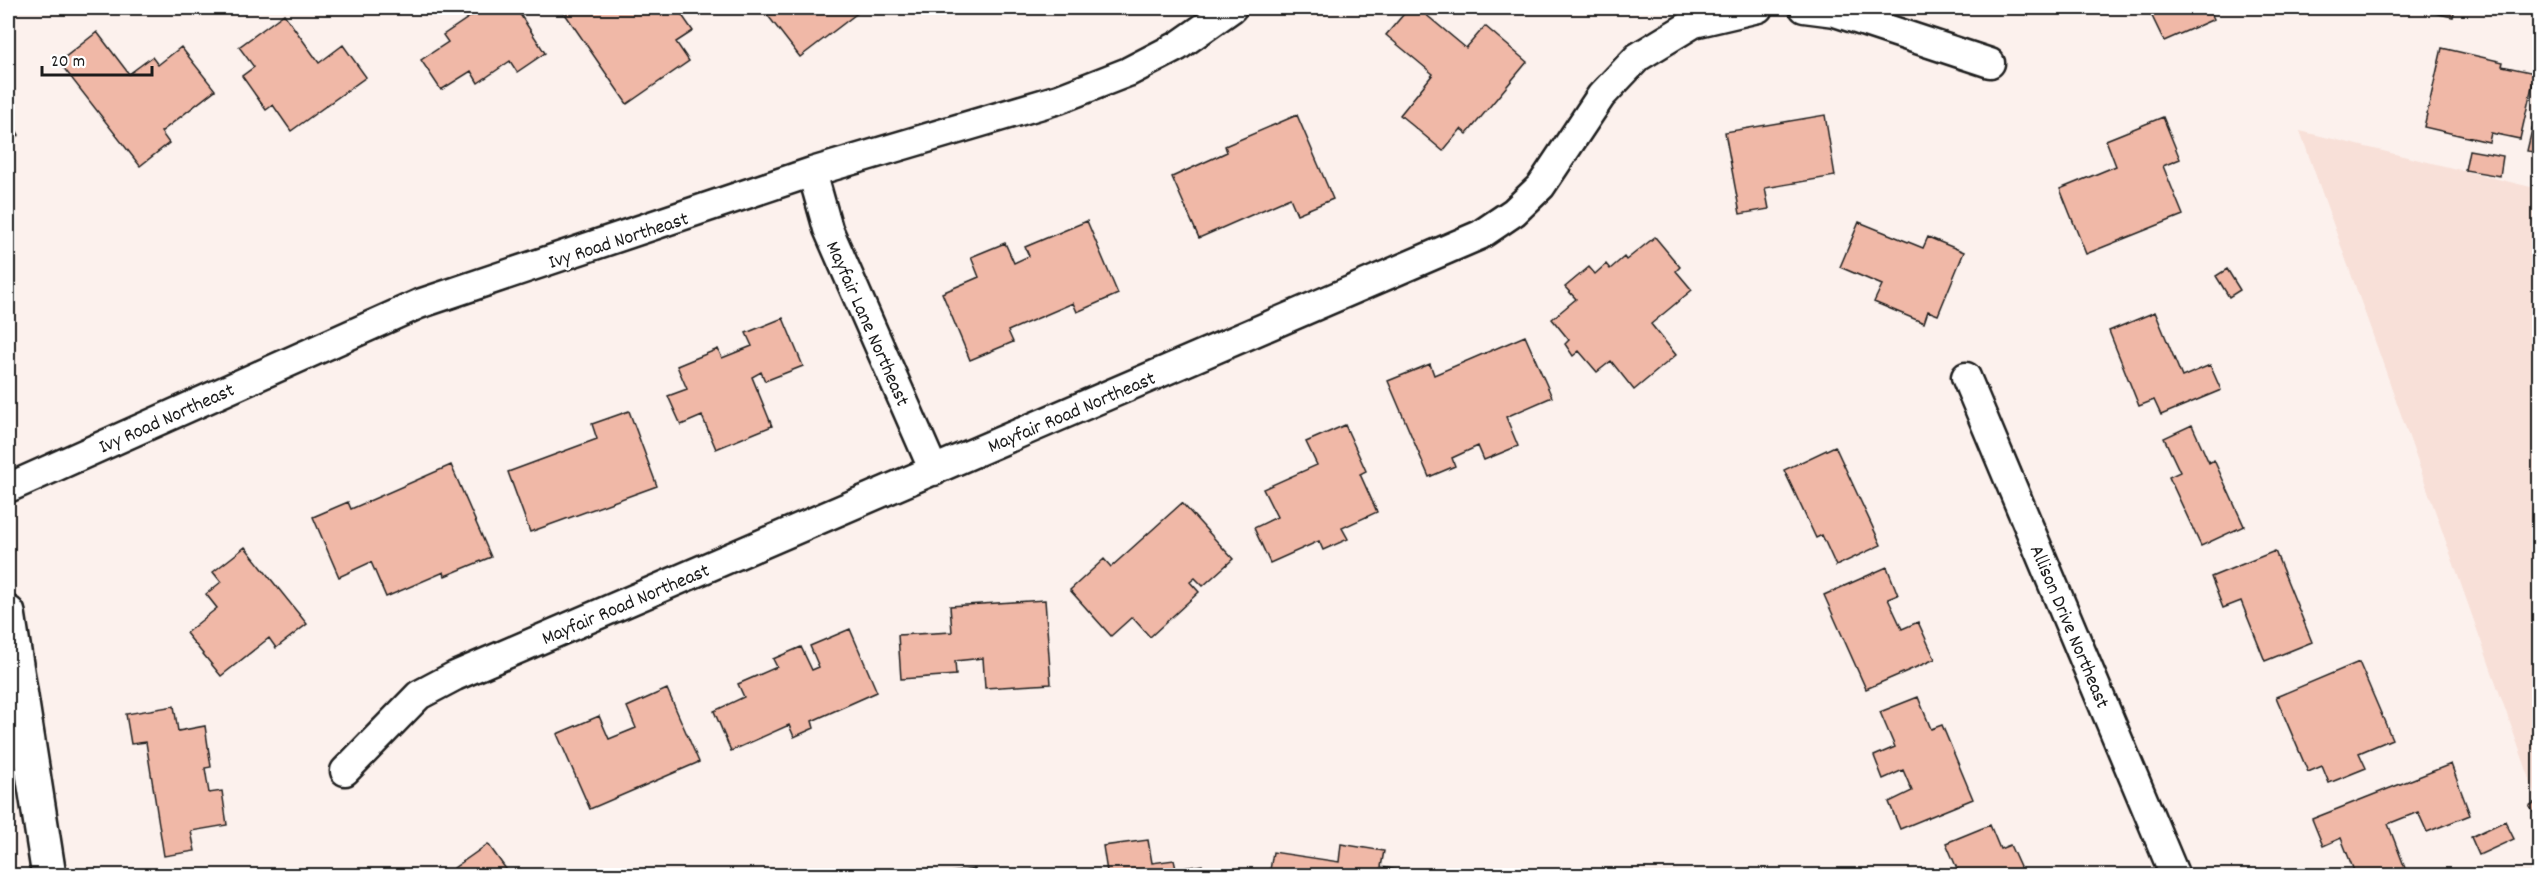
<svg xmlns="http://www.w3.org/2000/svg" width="2547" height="883" font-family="Dekko,sans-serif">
<rect width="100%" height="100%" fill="#fcf1ed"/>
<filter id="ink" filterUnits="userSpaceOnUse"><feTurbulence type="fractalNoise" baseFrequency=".0167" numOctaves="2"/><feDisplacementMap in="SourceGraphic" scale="12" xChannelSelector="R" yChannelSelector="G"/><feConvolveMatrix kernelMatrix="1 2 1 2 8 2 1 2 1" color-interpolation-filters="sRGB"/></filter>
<g filter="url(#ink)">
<path fill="#f8e0d8" d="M2300,131L2539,189V805L2386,372Z"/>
<path fill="#f0b8a7" stroke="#1c1c1c" stroke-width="1.5" d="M483,8H516L545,53L517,72L510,61L478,83L471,71L441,90L421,60L448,42L443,35Z
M561,8H677L693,31L676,42L689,61L627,104Z
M762,8H864L800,57Z
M1409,8H1418L1466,48L1485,26L1527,62L1467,134L1461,129L1443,151L1400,115L1433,74L1386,35Z
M2148,8H2209L2214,19L2164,41Z
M2411,8H2455L2453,17Z
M284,14L319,63L343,45L366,77L291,131L273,105L266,110L242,76L254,67L239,47Z
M97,32L129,74L152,57L158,65L181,47L215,90L161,132L169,143L140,166L59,62Z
M2442,48L2503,62L2502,66L2535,73L2520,139L2491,133L2489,142L2424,127Z
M2540,96V153L2527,151Z
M1297,115L1333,199L1297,214L1290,198L1199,238L1172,177L1227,152L1225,146Z
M1825,115L1835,176L1765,188L1769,209L1740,214L1725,132Z
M8,117L19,135L8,142Z
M2163,117L2180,159L2163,166L2183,215L2086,254L2060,189L2116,166L2106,140Z
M2469,150L2503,156L2500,176L2465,170Z
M1087,221L1118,294L1077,312L1073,303L1008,331L1013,342L970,360L942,293L979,277L971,257L1005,243L1014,263L1029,256L1025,247Z
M1859,222L1923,248L1928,237L1964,252L1938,315L1928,311L1924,323L1874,302L1882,285L1840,267Z
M1655,237L1680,267L1676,271L1692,290L1651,324L1676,355L1634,390L1611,361L1597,372L1579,351L1573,356L1565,344L1569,340L1552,319L1576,299L1565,287L1589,267L1595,274L1606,264L1610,269L1624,257L1626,260Z
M2227,269L2240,290L2229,297L2216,276Z
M2155,312L2182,377L2210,365L2221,390L2161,415L2154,400L2139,406L2109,331Z
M783,318L803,366L765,381L761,372L752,377L772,426L716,449L702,416L681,425L668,396L687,389L677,366L718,349L722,358L752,346L746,333Z
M1525,336L1552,397L1506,417L1518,446L1484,460L1478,446L1452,458L1455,466L1429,477L1388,381L1430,364L1434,375Z
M629,411L657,486L530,532L508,472L597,439L592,424Z
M1345,425L1366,471L1360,474L1377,512L1342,528L1348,539L1323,550L1319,541L1270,563L1254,528L1277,517L1263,489L1317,465L1306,442Z
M2192,425L2209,463L2214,460L2244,526L2201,546L2169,477L2180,472L2164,438Z
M1835,446L1881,545L1836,566L1822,535L1816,538L1784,470Z
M451,465L491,557L445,576L444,572L386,597L371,562L339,577L313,517L348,502L351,509Z
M1182,503L1233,559L1203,586L1195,578L1190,582L1199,592L1150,637L1132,617L1111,636L1070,590L1104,559L1111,567Z
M245,547L307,624L276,648L269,638L221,676L186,633L217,608L206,594L221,582L213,572Z
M2275,551L2312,642L2265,661L2241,601L2223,608L2211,577Z
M1887,567L1898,595L1888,599L1902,629L1918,622L1935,659L1866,689L1824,595Z
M1045,600L1051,684L985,688L983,658L955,661L956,675L901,679L898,635L952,632L950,606Z
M850,629L877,692L812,721L814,728L794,737L789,725L731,751L714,711L744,697L738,684L777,667L773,659L801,647L812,670L819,667L810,646Z
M2359,662L2392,739L2359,753L2366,768L2329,783L2322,766L2308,772L2276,697Z
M667,689L699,762L590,809L557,734L599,716L609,739L636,728L627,707Z
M1918,697L1931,729L1942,725L1973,799L1900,829L1889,802L1912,791L1903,770L1883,779L1874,756L1895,747L1880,712Z
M174,706L178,731L205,726L211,767L205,768L209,793L222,791L227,825L191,831L195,851L164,856L146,742L131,744L126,714Z
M2451,764L2470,815L2427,832L2418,812L2388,824L2408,876H2356L2341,838L2323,846L2312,819Z
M2540,799V821L2529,806Z
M2505,821L2514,839L2479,855L2471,837Z
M1990,825L2000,849L2010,845L2024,876H1953L1952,873L1958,871L1946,843Z
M1148,840L1152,863L1174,860L1176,869L1202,865L1203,876H1085L1107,872L1103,846Z
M488,844L511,876H459L454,868Z
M1341,844L1384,851L1381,867L1431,876H1269L1273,852L1339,862Z
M975,869L976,876H937V875Z"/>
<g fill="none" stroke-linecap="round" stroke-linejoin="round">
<defs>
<path id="street" d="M1804,8L1835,12L1990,63
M812,172L828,229L934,471
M1966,377L2175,876
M8,488L419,304L812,172L1059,99L1128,72L1178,46L1232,8
M345,771L419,695L455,676L1480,235L1514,212L1541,186L1601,96L1638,57L1694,23L1758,8"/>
<path id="secondary" d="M8,613L49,876"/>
</defs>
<use href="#street" stroke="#1c1c1c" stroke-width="33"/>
<use href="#secondary" stroke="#1c1c1c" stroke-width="38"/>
<use href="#street" stroke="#fff" stroke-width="28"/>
<use href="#secondary" stroke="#fff" stroke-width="33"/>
</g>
</g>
<g text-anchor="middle" stroke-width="6" stroke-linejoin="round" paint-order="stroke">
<g font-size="20" fill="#1c1c1c" stroke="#fff">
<text transform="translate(618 239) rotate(-18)" y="7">Ivy Road Northeast</text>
<text transform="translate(869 323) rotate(66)" y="7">Mayfair Lane Northeast</text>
<text transform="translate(1071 411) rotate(-23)" y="7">Mayfair Road Northeast</text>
<text transform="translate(166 417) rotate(-24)" y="7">Ivy Road Northeast</text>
<text transform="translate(625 603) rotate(-23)" y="7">Mayfair Road Northeast</text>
<text transform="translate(2071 626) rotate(67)" y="7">Allison Drive Northeast</text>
</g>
</g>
<rect width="2547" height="883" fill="none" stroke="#fff" stroke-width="30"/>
<rect x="15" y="15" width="2517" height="853" fill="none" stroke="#1c1c1c" stroke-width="2" filter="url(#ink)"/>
<path d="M42 66v9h110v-9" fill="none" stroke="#1c1c1c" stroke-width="3"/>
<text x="51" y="66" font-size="18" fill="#1c1c1c" stroke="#ffffff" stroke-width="4.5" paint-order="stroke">20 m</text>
</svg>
